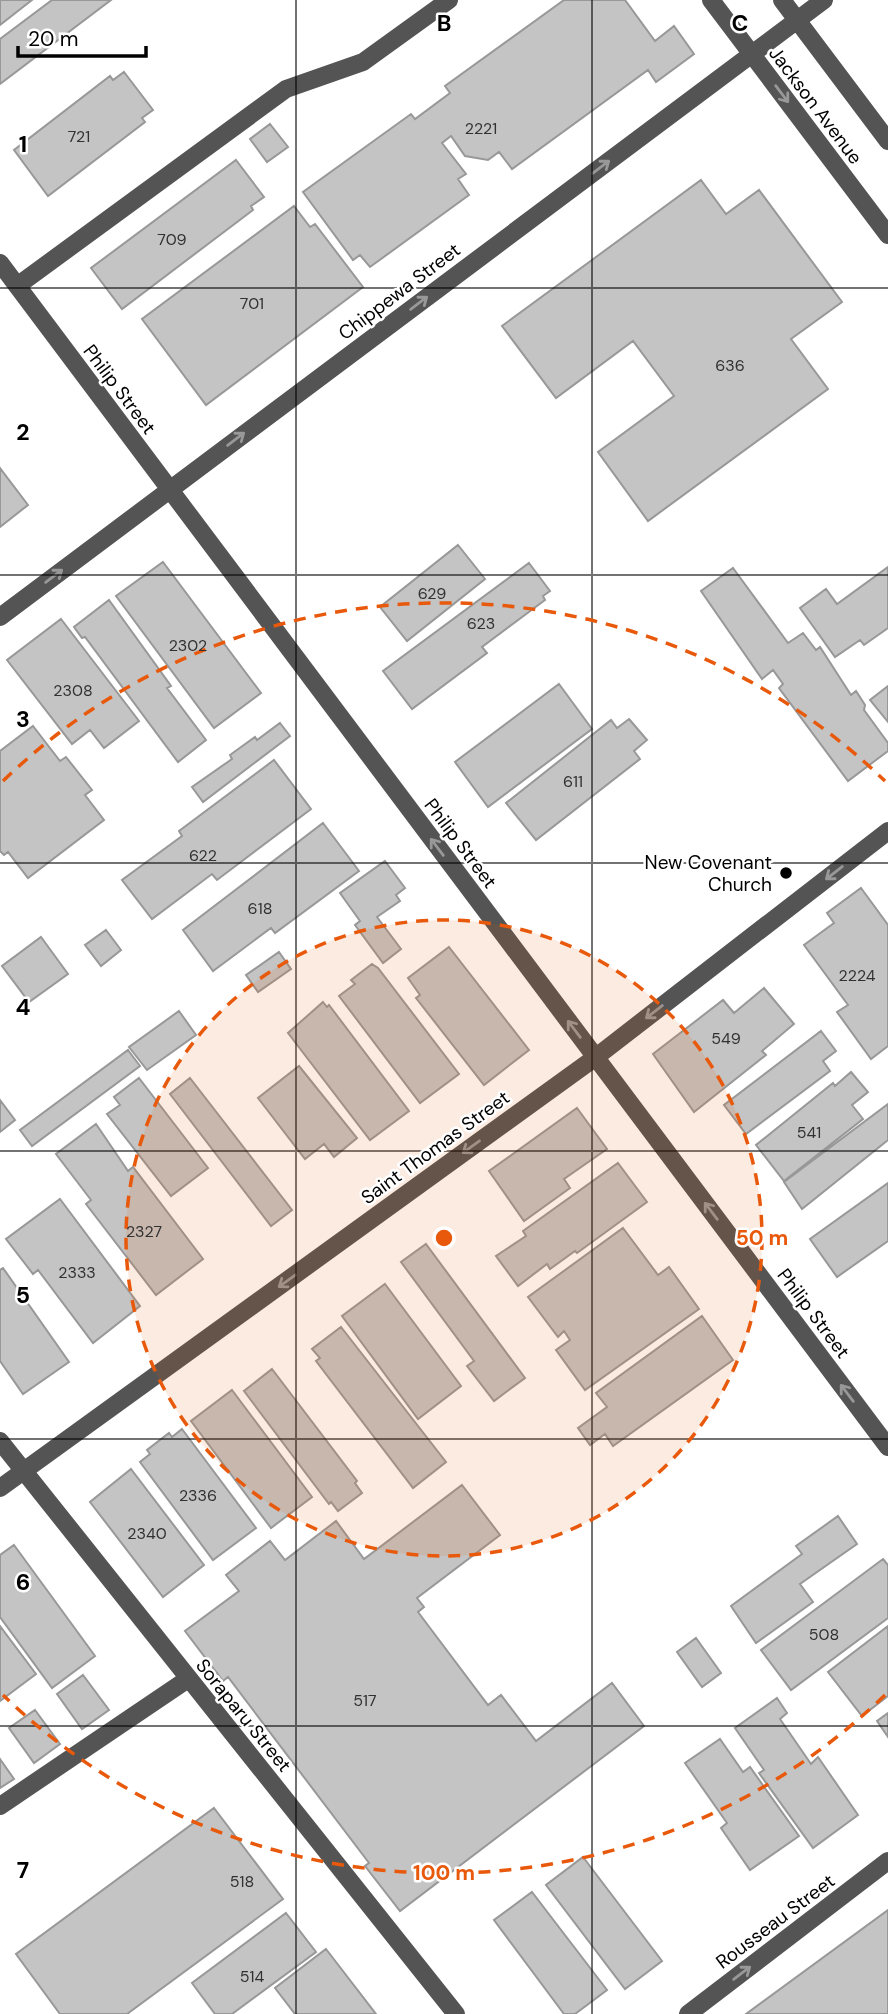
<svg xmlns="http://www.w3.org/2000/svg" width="888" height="2014" font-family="'DM Sans',sans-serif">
<rect width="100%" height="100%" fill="#fff"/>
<path fill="#c4c4c4" stroke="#989898" stroke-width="2" d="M0,0H32L0,25Z
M52,0H111L0,84V39Z
M564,0H625L655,41L674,26L694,54L656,82L648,70L512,169L499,152L488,160L465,156L451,136L442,143L466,174L458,179L469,195L370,267L360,255L353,260L303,192L411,114L415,119L450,93L445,86Z
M124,72L153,110L142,118L145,122L48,196L14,150L110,76L113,80Z
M270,124L288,147L267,162L250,139Z
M236,160L264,197L251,206L253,210L122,309L91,268Z
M701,180L726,214L759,190L842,302L791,339L828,389L648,521L598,452L674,396L633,341L556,398L502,326Z
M294,206L310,227L315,224L363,287L206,405L142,319Z
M0,468L28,505L0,527Z
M458,545L485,579L407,641L380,607Z
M163,562L261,693L214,728L116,596Z
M529,563L550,591L543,596L545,600L482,647L487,653L412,709L383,671Z
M888,567V628L864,645L860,640L835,657L800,608L826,589L837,604Z
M733,568L788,643L803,633L816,650L820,647L851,695L856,691L865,705L864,710L888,743V751L848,781L779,688L783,684L773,670L762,679L701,591Z
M109,600L171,686L167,688L206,740L178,762L85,637L82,638L74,627Z
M61,619L139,721L104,748L90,730L72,744L7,660Z
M559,684L592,729L488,807L455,762Z
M888,686V722L870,700Z
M629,719L647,740L634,751L640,759L536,840L506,803L611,720L617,728Z
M280,723L290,736L203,802L192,787L232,759L230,755L255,737L257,740Z
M33,726L60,761L66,757L92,790L85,795L104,820L28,878L8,852L4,855L0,851V751Z
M274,760L311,809L217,880L212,874L152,919L122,880L182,836L179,831Z
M323,823L359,871L275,933L271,928L213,971L183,930Z
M385,861L405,888L396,895L400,901L377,917L401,949L383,963L355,925L360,921L340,893Z
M861,888L888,925V1046L871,1059L837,1012L848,1005L804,945L834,923L827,913Z
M106,930L121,950L101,966L85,945Z
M41,937L68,974L29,1002L2,966Z
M449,947L529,1050L484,1085L416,998L420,995L408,978Z
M279,952L291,969L258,992L246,975Z
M372,964L378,968L459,1074L420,1103L339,996L355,984L351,980Z
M764,988L794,1024L762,1051L766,1055L694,1112L653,1054L723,1000L734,1013Z
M323,1002L327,1007L329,1005L409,1111L370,1140L288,1033Z
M179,1011L196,1035L147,1070L129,1047Z
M821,1031L836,1051L823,1061L830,1071L746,1134L724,1105Z
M128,1050L140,1066L32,1146L20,1130Z
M299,1066L357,1138L334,1157L324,1144L305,1159L258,1098Z
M851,1072L868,1092L852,1105L863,1119L784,1181L756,1145L833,1083L835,1086Z
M139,1078L208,1168L171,1196L107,1114L120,1105L114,1097Z
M190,1078L292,1210L271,1226L170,1094Z
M0,1100L15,1120L0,1132Z
M888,1104V1140L802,1209L784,1182Z
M577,1108L607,1149L564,1179L570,1188L524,1221L489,1171Z
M96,1124L128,1171L133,1167L203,1259L156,1295L86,1204L91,1200L56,1154Z
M618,1163L647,1202L577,1253L575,1251L550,1269L547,1264L518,1286L496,1256L526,1236L523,1231Z
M888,1183V1241L837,1277L810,1239Z
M60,1199L140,1306L93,1343L38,1270L33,1274L6,1239Z
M623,1228L658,1275L669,1267L699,1309L585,1390L556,1350L570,1340L564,1331L558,1337L528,1297Z
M426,1244L525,1378L494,1401L467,1366L474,1361L401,1262Z
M3,1268L69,1362L23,1394L0,1361V1270Z
M385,1284L461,1386L418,1419L342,1316Z
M702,1316L733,1360L613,1446L605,1434L590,1445L578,1428L607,1407L596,1393Z
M341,1327L446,1462L413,1488L316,1361L320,1358L312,1349Z
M272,1369L357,1481L355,1483L362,1493L338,1511L331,1502L329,1504L244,1391Z
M232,1390L312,1497L271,1528L191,1421Z
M182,1429L256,1528L213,1560L140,1462L150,1454L147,1450L169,1433L172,1437Z
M131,1469L204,1565L163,1597L90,1502Z
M462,1485L500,1535L417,1598L424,1607L418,1612L488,1705L501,1695L536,1741L612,1683L644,1726L400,1911L365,1866L369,1863L228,1677L223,1681L185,1631L239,1591L226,1575L270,1541L285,1560L336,1521L364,1559Z
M838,1516L857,1544L800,1584L813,1602L756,1643L731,1606L802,1554L796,1546Z
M14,1545L95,1656L52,1688L0,1617V1555Z
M883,1559L888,1565V1618L791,1690L761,1650Z
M0,1626L36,1674L0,1701Z
M888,1626V1696L862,1716L828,1672Z
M696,1638L721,1673L702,1687L677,1652Z
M83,1675L109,1710L82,1729L57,1694Z
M777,1698L787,1713L780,1719L811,1764L818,1757L858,1815L813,1848L759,1773L764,1770L735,1728Z
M35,1710L60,1744L34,1763L9,1728Z
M888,1713V1737L877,1721Z
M720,1739L743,1772L750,1767L799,1836L750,1870L721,1828L727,1823L685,1763Z
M0,1759L14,1779L0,1788Z
M214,1808L283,1899L127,2014H60L16,1954Z
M583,1857L662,1961L625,1989L546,1885Z
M532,1892L607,1990L575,2014H564L494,1920Z
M888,1910V2014H746Z
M286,1913L316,1952L232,2014H215L192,1983Z
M326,1949L376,2014H295L275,1988Z"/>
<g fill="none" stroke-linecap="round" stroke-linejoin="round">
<path stroke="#545454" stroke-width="18" d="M711,0L888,235
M782,0L888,141
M0,263L888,1447
M17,286L286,89L363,62L449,0
M0,617L824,0
M0,1441L456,2014
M0,1488L596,1057L888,831
M0,1806L188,1679
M688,2014L888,1861"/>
</g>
<defs><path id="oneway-shaft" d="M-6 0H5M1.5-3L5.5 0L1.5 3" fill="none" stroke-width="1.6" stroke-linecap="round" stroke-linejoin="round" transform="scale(1.75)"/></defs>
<g stroke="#989898">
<use href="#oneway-shaft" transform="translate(782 94) rotate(53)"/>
<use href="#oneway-shaft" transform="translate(601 167) rotate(-37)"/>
<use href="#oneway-shaft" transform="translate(419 303) rotate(-37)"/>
<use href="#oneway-shaft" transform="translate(236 439) rotate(-37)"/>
<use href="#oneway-shaft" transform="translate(54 576) rotate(-37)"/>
<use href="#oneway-shaft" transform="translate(437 847) rotate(-127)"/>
<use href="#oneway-shaft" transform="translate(834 873) rotate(142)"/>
<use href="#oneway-shaft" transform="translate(654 1012) rotate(142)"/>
<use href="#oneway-shaft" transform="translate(574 1029) rotate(-127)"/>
<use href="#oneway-shaft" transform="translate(471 1147) rotate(144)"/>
<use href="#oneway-shaft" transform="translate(711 1211) rotate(-127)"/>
<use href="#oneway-shaft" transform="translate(287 1281) rotate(144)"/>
<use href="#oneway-shaft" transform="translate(847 1393) rotate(-127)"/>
<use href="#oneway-shaft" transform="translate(742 1973) rotate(-37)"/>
</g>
<path fill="none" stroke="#000" stroke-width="2" stroke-opacity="0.55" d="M296,0V2014M592,0V2014M0,288H888M0,575H888M0,863H888M0,1151H888M0,1439H888M0,1726H888"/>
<circle cx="444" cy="1238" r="318" fill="#e8590c" fill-opacity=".12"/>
<g fill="none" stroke="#e8590c" stroke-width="3.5" stroke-dasharray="12 9">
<circle cx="444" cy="1238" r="318"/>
<path d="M885 1695A635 635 0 0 1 3 1695M3 781A635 635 0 0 1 885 781"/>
</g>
<circle fill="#000" stroke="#fff" stroke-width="2.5" cx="786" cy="873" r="7"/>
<g text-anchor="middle" stroke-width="5" stroke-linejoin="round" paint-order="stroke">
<g font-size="16" fill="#313131">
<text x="481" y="134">2221</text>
<text x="79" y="142">721</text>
<text x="172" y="245">709</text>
<text x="252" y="309">701</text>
<text x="730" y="371">636</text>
<text x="432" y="599">629</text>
<text x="481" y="629">623</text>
<text x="188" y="651">2302</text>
<text x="73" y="696">2308</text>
<text x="573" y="787">611</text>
<text x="203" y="861">622</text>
<text x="260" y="914">618</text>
<text x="857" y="981">2224</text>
<text x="726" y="1044">549</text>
<text x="809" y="1138">541</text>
<text x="144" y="1237">2327</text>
<text x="77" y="1278">2333</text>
<text x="198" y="1501">2336</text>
<text x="147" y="1539">2340</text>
<text x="824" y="1640">508</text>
<text x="365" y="1706">517</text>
<text x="242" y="1887">518</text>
<text x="252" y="1982">514</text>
</g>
<g font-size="19" fill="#000" stroke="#fff">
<text transform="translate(816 105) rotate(53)" y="7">Jackson Avenue</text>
<text transform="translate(399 291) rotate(-37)" y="7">Chippewa Street</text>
<text transform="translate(120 389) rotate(53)" y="7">Philip Street</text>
<text transform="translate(461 843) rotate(53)" y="7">Philip Street</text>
<text transform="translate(435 1147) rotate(-36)" y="7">Saint Thomas Street</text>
<text transform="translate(814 1313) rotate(53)" y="7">Philip Street</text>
<text transform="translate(244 1715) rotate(51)" y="7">Soraparu Street</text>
<text transform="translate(775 1921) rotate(-37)" y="7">Rousseau Street</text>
</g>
<g font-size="19" fill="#000" stroke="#fff" text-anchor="end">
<text x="772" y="869">New Covenant<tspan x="772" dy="22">Church</tspan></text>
</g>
</g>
<g font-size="23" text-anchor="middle" font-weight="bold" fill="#000" stroke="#fff" stroke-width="5" stroke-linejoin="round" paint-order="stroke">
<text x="444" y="31">B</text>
<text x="740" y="31">C</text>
<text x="23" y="152">1</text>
<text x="23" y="440">2</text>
<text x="23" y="727">3</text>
<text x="23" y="1015">4</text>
<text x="23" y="1303">5</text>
<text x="23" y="1590">6</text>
<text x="23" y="1878">7</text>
</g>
<circle cx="444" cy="1238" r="10" fill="#e8590c" stroke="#fff" stroke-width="3.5"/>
<g font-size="21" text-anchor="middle" font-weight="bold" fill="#e8590c" stroke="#fff" stroke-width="5" stroke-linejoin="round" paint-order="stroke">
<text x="762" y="1245">50 m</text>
<text x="444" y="1880">100 m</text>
</g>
<path d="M18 46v10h128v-10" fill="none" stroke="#000000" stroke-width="3.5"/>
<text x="28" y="46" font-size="21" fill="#000000" stroke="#ffffff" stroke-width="5" paint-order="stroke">20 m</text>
</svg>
